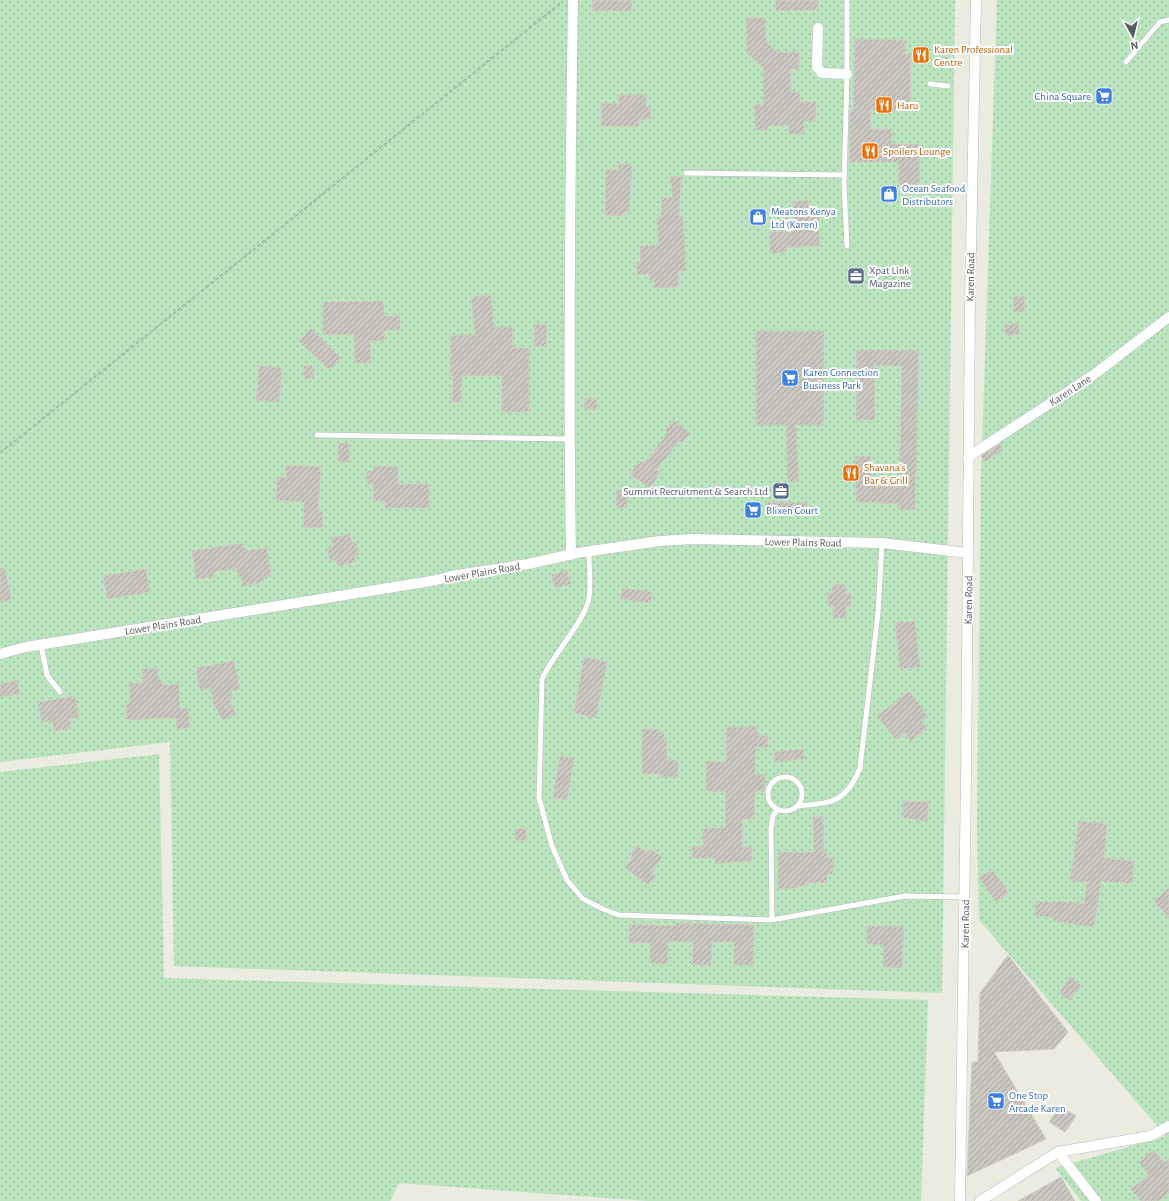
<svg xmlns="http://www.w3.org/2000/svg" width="1169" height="1201" font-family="'Alegreya Sans',sans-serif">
<defs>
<pattern id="grass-dots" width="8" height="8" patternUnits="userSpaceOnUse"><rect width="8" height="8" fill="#bbe5bf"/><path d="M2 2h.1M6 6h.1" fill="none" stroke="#9bbd9f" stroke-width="1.8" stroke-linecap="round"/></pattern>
<pattern id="building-hatch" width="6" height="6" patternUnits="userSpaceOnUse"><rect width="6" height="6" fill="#c9c7bf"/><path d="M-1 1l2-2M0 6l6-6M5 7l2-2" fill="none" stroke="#a6a59f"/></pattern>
</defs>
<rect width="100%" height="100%" fill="#ecebe0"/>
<path fill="url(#grass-dots)" d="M0,0H955L942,993L174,966L170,742L0,762Z
M997,0H1169V1201H1081L1055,1168L1166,1136L979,920L977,825L981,477Z
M159,754L164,978L928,1000L921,1201H648L399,1183L390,1201H0V772Z"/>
<path fill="url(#building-hatch)" stroke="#d1cdbe" d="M592,0H632V11H592Z
M775,0H818V10L776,11Z
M746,18H765L766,41L777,52H799V69H791V92H800V102H816V121H804V134H789V125L768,126V129L756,130L754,105L764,104L763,68L747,53Z
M855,39L905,40V54H911L910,111L871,110L870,129H892V144H919L920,184L899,185L898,162H849L850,111H853Z
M618,95H646V107H650L651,119L639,120V127L601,126V103L619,104Z
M618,164H632L629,212H624V216L605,215L606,169L618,170Z
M681,176L679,216H683L686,271H678L679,287L654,288V280H649V274L637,275L636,262H641L640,246L658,245L657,217H661L662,197L673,198L670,177Z
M808,200L809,209H815L816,215L818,214L820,246L786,248V252L770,253L769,232L795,231L793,201Z
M491,295L494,327H512L513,348H529V412H502V376H462L461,402H452L453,376H450L451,335H475L471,297Z
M1014,296H1025L1024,312H1013Z
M383,301L384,316H400V330H384L385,340L370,341L371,363H355L354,335H323V302Z
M1018,323L1020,334L1006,336L1004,325Z
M535,324L547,325L546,347L534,346Z
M311,328L341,358L329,370L299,341Z
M756,331H824V425H796L799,481L788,482L786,425H756Z
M879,350L919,351L915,510L899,509V504L856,502L855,456H871V486L899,487L902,366L874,365L875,420H856V351Z
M312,365L314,378L304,379L303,366Z
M259,366L282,368L279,402L256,400Z
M584,399H597V409H584Z
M673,420L690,433L682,443L679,441L656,470L660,472L651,488L630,475L640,460L644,463L668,433L665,430Z
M338,443L349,444V462H338Z
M1000,444L1003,450L985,462L981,456Z
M286,465L321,467L318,511H323L322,528L303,527L304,502L276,500L277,477L286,478Z
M374,466L398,467V484H429V508H385V501H373V484H367V471H373Z
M617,490L628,491L627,508H616Z
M767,502L807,503V514L767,513Z
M350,534L352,543L356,542L359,555L355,556L356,562L338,566L336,560L330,561L327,548L333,547L331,538Z
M243,543L245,551L267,548L271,576L263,577L264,582L243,586L241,577H238L236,568L214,572V577L196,579L192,551Z
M0,568H5L11,600L0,602Z
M146,569L150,592L107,599L103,576Z
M567,570L571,584L555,588L551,575Z
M845,584L846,593H851V606H846V618H833V605L828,606V593H832V585Z
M622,588L652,592L651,603L620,599Z
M915,621L920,667L900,669L895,623Z
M584,657L607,662L596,718L574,713Z
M234,661L240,689L231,691L232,699L229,700L236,714L223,720L213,703L211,688L200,690L196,668Z
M157,668L158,679H161L162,685L179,684L180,709L188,708L190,728L177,729L176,718L127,720L126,703H130L129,683H143L142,669Z
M17,680L20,694L0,697V684Z
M909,691L928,716L921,721L927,729L911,741L905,733L896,740L877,716Z
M75,696L79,717L70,719L71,728L54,731L52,720L42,722L38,702Z
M727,727H757V735L768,736V748L756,747L755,775H765L764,791H755L754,819H743L742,847H752V861L715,864V858H692V847H703V828H725L726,792L706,791V761L726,762Z
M642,729H657V732H664V739H667V760H678V777H660V774H642Z
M803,749L804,759L775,762L774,752Z
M560,756L574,758L567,800L553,798Z
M903,801L929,802L927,821L903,818Z
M823,816L824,852H827V858L833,857V874H827V883H806V886H798V888L778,889V852H814L813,817Z
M1079,821L1107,824L1104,858L1134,861L1132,884L1101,881L1094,927L1053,921L1054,917L1035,916L1036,901L1055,903V901L1084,904L1087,882L1070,881Z
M526,828L527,840L516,841L515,829Z
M637,845L647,853L650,849L662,857L652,873L656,876L649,885L625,868L633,857L630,855Z
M992,869L1009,893L996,902L979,878Z
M1169,888V918L1154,901Z
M676,923L754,925L753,965H734V942H712L711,965L692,964L693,942L668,941V964L650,963V943H629V924L676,926Z
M867,926L904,927L902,968L883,967L884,945L867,944Z
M1008,955L1068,1032L1054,1049L994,1052L1046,1139L967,1176L972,1062H978L980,993Z
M1070,977L1081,985L1070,1001L1059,993Z
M1060,1106L1076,1116L1065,1132L1049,1122Z
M1154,1150L1164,1163L1169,1159V1193L1159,1201H1141L1131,1189L1149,1175L1139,1162Z
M1061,1177L1075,1201H1018Z"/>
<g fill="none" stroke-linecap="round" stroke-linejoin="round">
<defs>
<path id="service" d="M847,0V74L844,184L847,246
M1126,62L1160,22L1169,20
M930,84L948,86
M686,173L844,175
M317,435L569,439
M589,551C589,566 591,583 589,598C586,619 552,656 542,679L539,798L552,846L567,880L583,899L603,909L619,915L772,920L905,896L965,897
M41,645L47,675L60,692
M768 794a17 17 0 1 1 34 0a17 17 0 1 1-34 0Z
M797,806C831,803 846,803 860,768L878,613L882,543
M772,920L771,828L773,816L777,810"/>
<path id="minor" d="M818,28L817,67L822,73L847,74
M968,457L1092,376L1169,317
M571,555C568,370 570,185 573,0
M0,654L26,647L437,580L451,576L528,564L577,553L660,541L692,539L882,543L968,553
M1058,1152L1096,1201
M960,1201L966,779L970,302L976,0
M980,1201L1058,1152L1150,1136L1169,1126"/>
</defs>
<use href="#service" stroke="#b8babf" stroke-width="6"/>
<use href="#minor" stroke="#b8babf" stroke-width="11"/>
<path stroke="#94c5a7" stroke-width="2" stroke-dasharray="4 2" stroke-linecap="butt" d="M0,453L562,2"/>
<use href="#service" stroke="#fff" stroke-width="5"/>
<use href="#minor" stroke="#fff" stroke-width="10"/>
</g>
<defs>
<symbol id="restaurant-square" viewBox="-11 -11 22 22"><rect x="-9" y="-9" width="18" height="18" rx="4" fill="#e8710a" stroke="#fff"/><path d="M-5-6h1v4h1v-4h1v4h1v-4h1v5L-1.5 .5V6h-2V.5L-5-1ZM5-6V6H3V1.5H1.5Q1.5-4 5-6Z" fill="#fff"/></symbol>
<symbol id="supermarket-square" viewBox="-11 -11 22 22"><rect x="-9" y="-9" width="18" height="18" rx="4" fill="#3f7fe0" stroke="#fff"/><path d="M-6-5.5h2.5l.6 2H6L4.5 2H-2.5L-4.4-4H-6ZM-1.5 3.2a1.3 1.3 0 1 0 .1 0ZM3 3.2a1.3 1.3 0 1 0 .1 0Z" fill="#fff"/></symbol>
<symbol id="shop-square" viewBox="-11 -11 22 22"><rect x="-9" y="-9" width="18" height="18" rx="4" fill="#3f7fe0" stroke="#fff"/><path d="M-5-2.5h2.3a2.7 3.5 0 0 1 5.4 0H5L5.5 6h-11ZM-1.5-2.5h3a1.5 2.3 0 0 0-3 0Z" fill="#fff"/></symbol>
<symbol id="office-square" viewBox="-11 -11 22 22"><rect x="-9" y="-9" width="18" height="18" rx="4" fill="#5c6f8a" stroke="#fff"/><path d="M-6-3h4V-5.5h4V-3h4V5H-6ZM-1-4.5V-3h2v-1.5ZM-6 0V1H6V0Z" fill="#fff"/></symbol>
</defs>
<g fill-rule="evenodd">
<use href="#restaurant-square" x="911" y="45" width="20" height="20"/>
<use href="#supermarket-square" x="1094" y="86" width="20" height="20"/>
<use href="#restaurant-square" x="874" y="95" width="20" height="20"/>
<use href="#restaurant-square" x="860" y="141" width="20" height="20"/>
<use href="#shop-square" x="879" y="184" width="20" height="20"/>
<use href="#shop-square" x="748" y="207" width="20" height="20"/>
<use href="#office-square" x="846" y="266" width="20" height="20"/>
<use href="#supermarket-square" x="780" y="368" width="20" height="20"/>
<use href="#restaurant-square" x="841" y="463" width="20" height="20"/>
<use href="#office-square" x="771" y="481" width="20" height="20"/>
<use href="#supermarket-square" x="743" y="500" width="20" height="20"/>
<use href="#supermarket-square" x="986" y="1091" width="20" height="20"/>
</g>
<g text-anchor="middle" stroke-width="4" stroke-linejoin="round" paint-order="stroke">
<g font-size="11" fill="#c56008" stroke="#fff" text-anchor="start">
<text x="934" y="53">Karen Professional<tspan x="934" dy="13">Centre</tspan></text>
<text x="897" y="109">Haru</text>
<text x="883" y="155">Spoilers Lounge</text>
<text x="864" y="471">Shavana's<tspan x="864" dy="13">Bar &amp; Grill</tspan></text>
</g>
<g font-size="11" fill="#366cbe" stroke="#fff" text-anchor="start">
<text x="1091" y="100" text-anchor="end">China Square</text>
<text x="902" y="192">Ocean Seafood<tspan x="902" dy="13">Distributors</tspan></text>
<text x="771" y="215">Meatons Kenya<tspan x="771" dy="13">Ltd (Karen)</tspan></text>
<text x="803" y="376">Karen Connection<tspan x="803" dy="13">Business Park</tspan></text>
<text x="766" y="514">Blixen Court</text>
<text x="1009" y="1099">One Stop<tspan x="1009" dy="13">Arcade Karen</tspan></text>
</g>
<g font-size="11" fill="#4e5e75" stroke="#fff" text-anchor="start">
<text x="869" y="274">Xpat Link<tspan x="869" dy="13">Magazine</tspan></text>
<text x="768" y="495" text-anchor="end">Summit Recruitment &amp; Search Ltd</text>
</g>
<g font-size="11" fill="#595c61" stroke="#fff">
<text transform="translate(970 277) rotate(-89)" y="4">Karen Road</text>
<text transform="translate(1070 390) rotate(-33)" y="4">Karen Lane</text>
<text transform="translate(803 542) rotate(1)" y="4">Lower Plains Road</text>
<text transform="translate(482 572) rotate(-10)" y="4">Lower Plains Road</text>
<text transform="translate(968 600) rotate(-89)" y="4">Karen Road</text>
<text transform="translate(163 625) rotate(-9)" y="4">Lower Plains Road</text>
<text transform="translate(965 924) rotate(-89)" y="4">Karen Road</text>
</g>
</g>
<g transform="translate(1133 36) rotate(172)" stroke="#ffffff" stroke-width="3" paint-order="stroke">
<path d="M0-3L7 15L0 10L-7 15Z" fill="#595c61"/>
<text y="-6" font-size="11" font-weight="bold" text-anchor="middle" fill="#595c61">N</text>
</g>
</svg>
